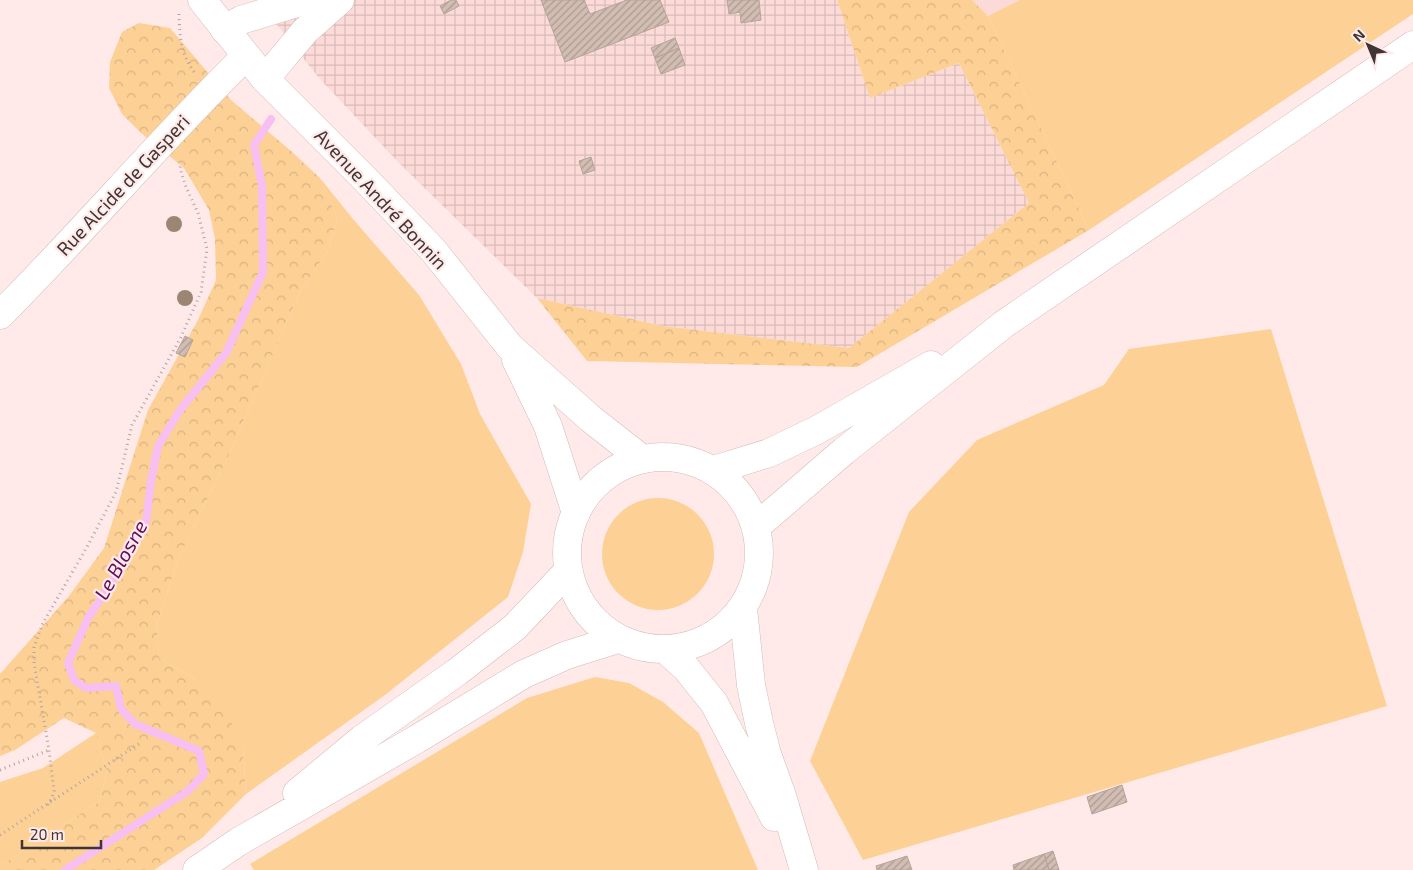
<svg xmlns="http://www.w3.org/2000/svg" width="1413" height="870" font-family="'Exo 2',sans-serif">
<defs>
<pattern id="industrial-grid" width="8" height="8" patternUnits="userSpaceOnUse" patternTransform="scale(1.25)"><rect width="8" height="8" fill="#fcdad8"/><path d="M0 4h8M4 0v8" fill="none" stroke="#d9bcba"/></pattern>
<pattern id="forest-crowns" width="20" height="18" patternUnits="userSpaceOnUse" patternTransform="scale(1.25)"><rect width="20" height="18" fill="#fdd095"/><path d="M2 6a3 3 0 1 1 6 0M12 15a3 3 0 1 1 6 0" fill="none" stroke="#dab381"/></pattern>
<pattern id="building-hatch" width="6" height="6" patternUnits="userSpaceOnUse" patternTransform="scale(1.25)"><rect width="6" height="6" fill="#d2bdb3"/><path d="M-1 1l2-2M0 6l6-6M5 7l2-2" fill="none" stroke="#ac9a92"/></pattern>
</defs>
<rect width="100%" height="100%" fill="#ffeae9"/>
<path fill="#fcdad8" d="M972,0H1020L988,16Z"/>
<path fill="url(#industrial-grid)" d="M257,0H837L870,98L959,63L1029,203L849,348L663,326L537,298L399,163L319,78Z"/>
<path fill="#fdd095" d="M1020,0H1413V14L1089,230L988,16Z
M320,178L353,219L419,295L461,364L480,414L531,504L523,552L508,597L385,695L246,794L243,746L196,680L159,658L157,624L178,559L228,457L300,292L329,249L337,218Z
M1271,329L1387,706L863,860L810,761L909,512L977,440L1104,385L1129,349Z
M602 554a56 56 0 1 1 112 0a56 56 0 1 1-112 0Z
M595,677L629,683L663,702L699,733L758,870H254L250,864L527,698Z
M96,733L107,772L99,802L0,866V782L43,768Z"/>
<path fill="url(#forest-crowns)" d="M837,0H972L988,16L1089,230L857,367L587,361L537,298L663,326L849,348L1029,203L959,63L870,98Z
M139,23L170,28L231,100L291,151L320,178L337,218L329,249L300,292L228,457L178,559L157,624L159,658L196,680L229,718L243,746L246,794L202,838L154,870H0V866L99,802L107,772L96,733L64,718L15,750L0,756V674L69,596L104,548L148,410L198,320L216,280L215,239L209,210L184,168L141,133L122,114L109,88L110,62L122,32Z"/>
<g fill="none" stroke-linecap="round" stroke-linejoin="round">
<path stroke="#f7bff2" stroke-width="8" d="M65,870L188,791L204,774L199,751L135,724L121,709L116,686L86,688L74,680L68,663L88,618L124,563L146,522L151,481L158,446L180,410L226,353L263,272L262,186L254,145L271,119"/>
</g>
<path fill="url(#building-hatch)" stroke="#b7a399" d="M451,0H456L459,6L444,14L440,6Z
M541,0H584L590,14L627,0H660L669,22L565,62Z
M727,0H759L761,20L741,23L740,12L729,14Z
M675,38L679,48L655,58L651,48Z
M679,48L685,65L661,74L655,58Z
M591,157L595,170L583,174L579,161Z
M185,336L193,340L185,357L176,353Z
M1122,785L1127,802L1092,814L1087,797Z
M1053,851L1059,870H1049L1044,854Z
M1044,854L1049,870H1014L1013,865Z
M907,856L912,870H877L876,866Z"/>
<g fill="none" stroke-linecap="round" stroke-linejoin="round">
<defs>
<path id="minor" d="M224,29L241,20L306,0
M265,79L305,31L340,0
M0,315C84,231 161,139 246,56"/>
<path id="tertiary" d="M202,0L265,79L364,178L433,250L510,347L591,419L642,459
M516,360L548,426L576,513"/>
<path id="secondary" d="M567 553a96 96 0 1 1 192 0a96 96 0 1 1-192 0Z
M714,470L769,453L817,430L931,365
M757,526L844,451L1004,324L1413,45
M743,608L751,685L759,723L767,754L782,796L804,870
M666,650L686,668L714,703L774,817
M297,793L362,739L457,672L515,627L568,571
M197,870L238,842L417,739L524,674L567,655L618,639"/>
</defs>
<use href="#minor" stroke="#d3bbba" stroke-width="29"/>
<use href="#tertiary" stroke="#d3bbba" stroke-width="29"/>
<use href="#secondary" stroke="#d3bbba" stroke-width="29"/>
<path stroke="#b3a3a2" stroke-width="3" stroke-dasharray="1 4" stroke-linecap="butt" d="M179,14C180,38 180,52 194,72
M0,770L49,750
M48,805L52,798L54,791L49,750L34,663V647L43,623L87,547L116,492L132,425L181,337L201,292L207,249L198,213L186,187L180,168L181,164
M0,835L142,742"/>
<use href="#minor" stroke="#fff" stroke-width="28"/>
<use href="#tertiary" stroke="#fff" stroke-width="28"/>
<use href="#secondary" stroke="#fff" stroke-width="28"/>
</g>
<g fill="#9c8673">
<circle cx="174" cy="224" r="8"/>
<circle cx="185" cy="298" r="8"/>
</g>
<g text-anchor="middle" stroke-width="4.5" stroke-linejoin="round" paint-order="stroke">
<g font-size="19" fill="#3f3535" stroke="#ffeae9">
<text transform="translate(123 185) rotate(-47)" y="7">Rue Alcide de Gasperi</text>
<text transform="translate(381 199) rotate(47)" y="7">Avenue André Bonnin</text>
</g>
<g font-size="20" font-style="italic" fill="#600e5e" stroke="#ffeae9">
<text transform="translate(121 560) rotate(-61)" y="7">Le Blosne</text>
</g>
</g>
<g transform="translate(1368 45) rotate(316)" stroke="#ffeae9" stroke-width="4" paint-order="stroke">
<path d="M0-4L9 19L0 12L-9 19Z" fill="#3f3535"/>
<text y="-8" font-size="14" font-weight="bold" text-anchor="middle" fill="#3f3535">N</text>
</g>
<path d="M22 840v8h79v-8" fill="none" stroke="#3f3535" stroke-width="2.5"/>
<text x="30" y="840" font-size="15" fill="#3f3535" stroke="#ffeae9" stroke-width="4" paint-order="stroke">20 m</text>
</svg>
